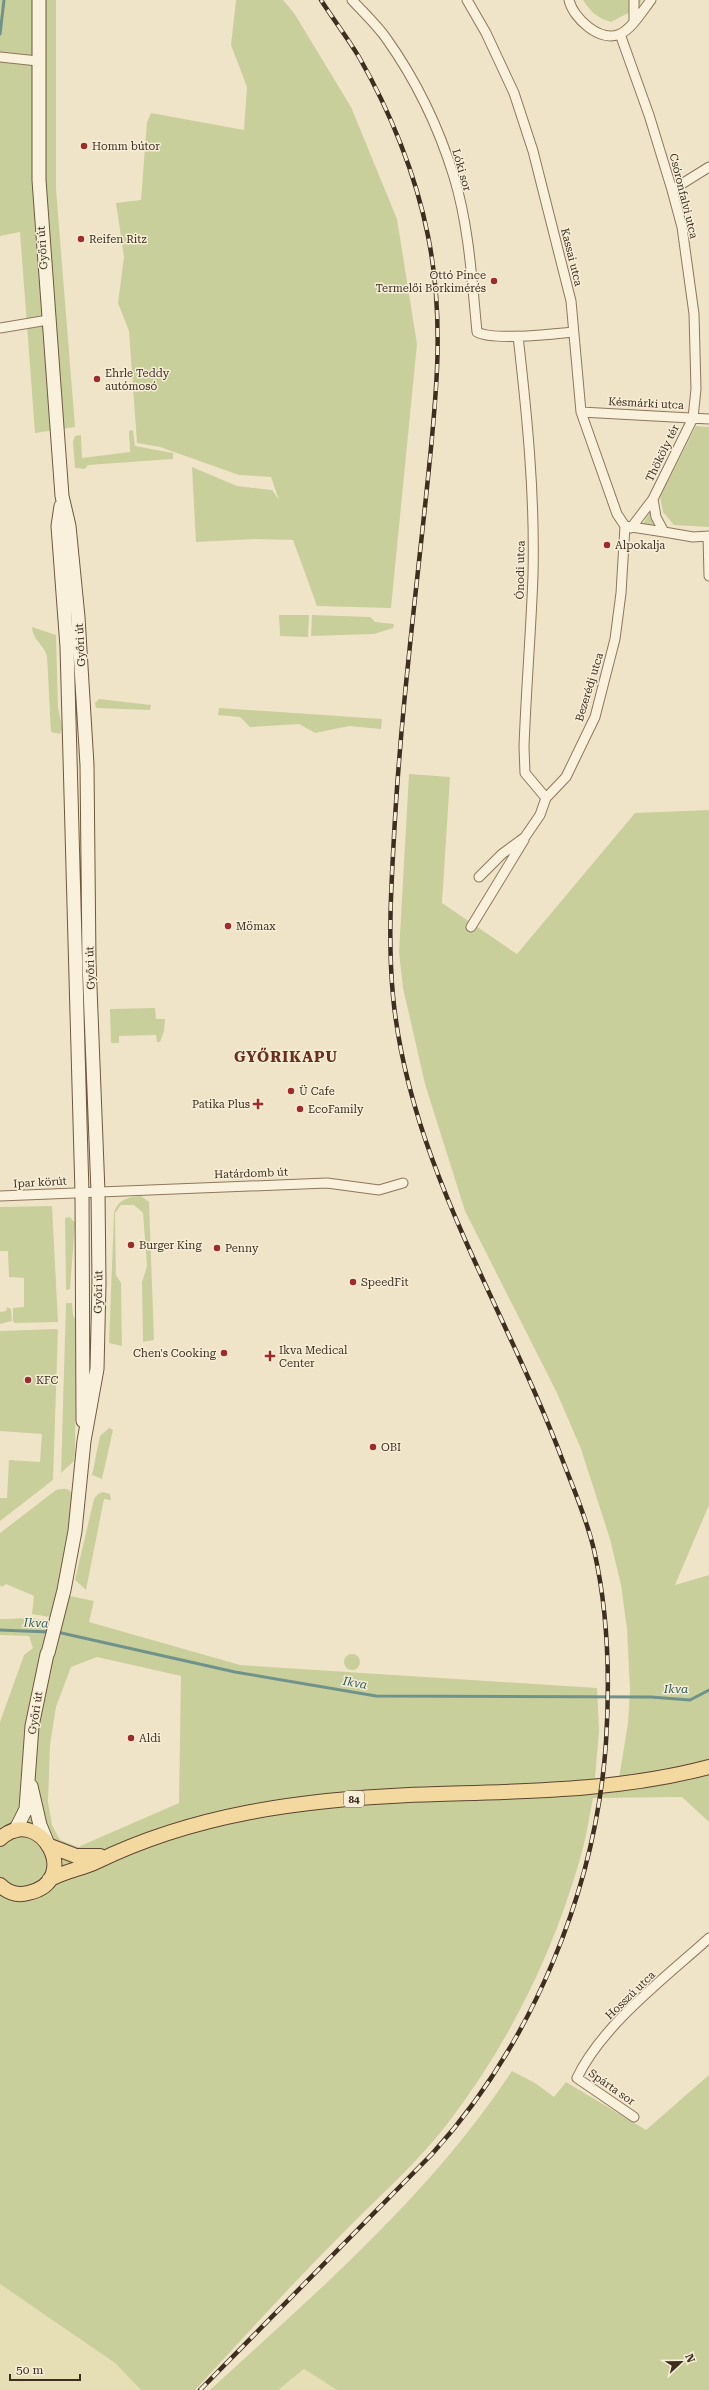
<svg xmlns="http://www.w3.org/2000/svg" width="709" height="2390" font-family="'Roboto Serif',serif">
<rect width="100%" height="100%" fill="#f0e4c8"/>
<path fill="#e6deb5" d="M0,2284L115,2363L141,2390H0Z
M304,2369L337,2390H278Z"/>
<path fill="#c9cf9b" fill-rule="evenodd" d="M0,0H56V189L75,427L35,433L20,232L0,236Z
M236,0H283L294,13L351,107L397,219L417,344L391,608L317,606L293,540L255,539L196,542L192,467L237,486L272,490L279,500L271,477L239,475L160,447L137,443L129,331L118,303L124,257L116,203L141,200L147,122L151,113L244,130L247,87L231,45Z
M583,0H642L631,18L628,13L611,22C597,18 590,11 583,0Z
M696,426L709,427V527L674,525L663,512L660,497Z
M133,430L135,446L173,453V459L88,465L85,469L75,468L73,442L75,436L81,435L82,458L130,452L129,431Z
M650,512L656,528L642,525Z
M279,615H309L308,637L280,636Z
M312,615L370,617L375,622L394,624L393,628L374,634L311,636Z
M32,627L56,635L58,707L62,728L60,734L51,732L47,656C43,643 33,641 32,627Z
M99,699L151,705L150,710L96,708L95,703Z
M219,708L382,719L381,729L349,726L315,733L299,724L250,727L240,717L218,715Z
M409,774L450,777L442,903L517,954L635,813L709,810V1505L675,1585L709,1575V1822L682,1797L593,1798C589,1818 586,1839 580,1859C553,1953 510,2041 451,2119C420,2161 379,2196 343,2233C292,2284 244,2337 195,2390H141L115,2363L0,2284V1722L24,1655L33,1648L29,1636L0,1635V1619L32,1618L47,1621L50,1617L32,1614L34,1596L6,1584L2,1587L0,1585V1533L56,1490C62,1489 67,1487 71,1492C79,1502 60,1579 56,1593L94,1601L89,1622L240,1665L597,1688L599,1731L595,1778H619L628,1723L630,1690L627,1629L621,1585L610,1539L581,1449L557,1393L465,1211L425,1084L403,988L399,952ZM97,1657L181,1676L179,1803L78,1847L60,1840L52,1825L48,1802L50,1745L56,1707L71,1667Z
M155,1008L156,1019H165L164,1031L160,1042H157L156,1035L119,1036V1043H111L110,1009Z
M141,1196L149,1202L154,1340L143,1342L142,1282L147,1266L143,1213L134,1205H121L115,1213L116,1275L121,1283L122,1346L109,1343L114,1214C117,1200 127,1197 141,1196Z
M52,1206L58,1322L15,1323L13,1321V1308L24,1307V1278L9,1277L8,1251H0V1207Z
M70,1217L75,1223L70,1289L66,1290L65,1218Z
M66,1303H72L73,1315L76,1320L75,1453L74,1461L61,1473Z
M7,1307L11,1309L12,1321L0,1324V1312L6,1311Z
M56,1329L58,1330L53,1480L0,1521V1498H7L9,1460L40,1462L42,1434L0,1431V1331Z
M109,1428L113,1430L102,1479L92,1475L100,1436Z
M103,1492L110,1494L111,1500L104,1499L86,1590L75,1580L94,1499L98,1494Z
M344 1662a8 8 0 1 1 16 0a8 8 0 1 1-16 0Z
M512,2071L535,2083L554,2097L566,2082L646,2130L709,2075V2390H337L304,2369L278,2390H210C318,2291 431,2194 512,2071Z"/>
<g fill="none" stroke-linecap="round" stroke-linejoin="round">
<path stroke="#6f938a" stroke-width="3" d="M0,34L4,0
M0,1630L49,1632
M57,1632L235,1672L376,1696L651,1697L690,1700L709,1690"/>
<defs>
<path id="minor" d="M352,0C363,12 377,25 386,38C416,80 439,128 454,177C469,226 472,281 477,332C493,341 552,334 573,332
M467,0L486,33L514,93L533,151L571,301L581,412L617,514L625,526
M569,0C573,18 600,43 620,34C632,29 643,10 651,0
M634,22V0
M620,34L649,115L672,190L682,227L694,314L696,389L693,418L653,499L656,517L664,532L693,537L709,536
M0,57L38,61
M672,190L709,167
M0,328L48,320
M518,336C527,415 535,494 533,575C531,632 526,690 524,747L525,773L546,798
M581,412L709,419
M625,526L664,532
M631,528L653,499
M708,536L709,576
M479,877L502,854L525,837L540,815L546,798L566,777L595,717L615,639L621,593L625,526
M471,927L524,840
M0,1196L327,1183L379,1190L403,1183
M634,2117L577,2078C602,2025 666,1977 709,1938"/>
<path id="secondary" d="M39,0V180L62,496L69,526L78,617L87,765L89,962L98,1192L99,1283L97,1369L84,1441L75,1531L64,1590L48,1653
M61,506L58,526L67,647L75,941L82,1193L83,1421
M31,1786L40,1825L47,1842
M15,1831L26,1809L32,1726L47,1654"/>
<path id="primary" d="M0,1839C39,1802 84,1881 28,1893C17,1896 8,1893 0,1885
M50,1846L76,1856H100
M49,1880C64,1871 81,1869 96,1862C194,1814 301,1800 409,1795C510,1791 611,1793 709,1767"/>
</defs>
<use href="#minor" stroke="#8d765c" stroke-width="11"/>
<use href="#secondary" stroke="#6f573f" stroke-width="15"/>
<use href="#primary" stroke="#5b4430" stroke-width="16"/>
<use href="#minor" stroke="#faf1dc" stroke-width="9"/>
<use href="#secondary" stroke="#faf1dc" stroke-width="13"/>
<use href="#primary" stroke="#f3d9a0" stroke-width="14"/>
<defs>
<path id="rail" d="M200,2390L432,2154C532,2044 596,1890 606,1742C610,1679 608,1611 594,1550C587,1520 575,1492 564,1464C506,1308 409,1164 393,996C388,943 391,889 394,836C400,723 414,610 426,497C435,409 446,324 428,236C416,175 390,111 359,57C347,37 333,19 321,0"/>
</defs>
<use href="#rail" stroke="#3d2e20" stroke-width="4.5"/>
<use href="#rail" stroke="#f7eed8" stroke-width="3" stroke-dasharray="9" stroke-linecap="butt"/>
</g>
<g fill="#9e2a2b" stroke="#f7eed8" stroke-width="1.5">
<circle cx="84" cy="146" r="4"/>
<circle cx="81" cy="239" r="4"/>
<circle cx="494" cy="281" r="4"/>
<circle cx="97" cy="379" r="4"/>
<circle cx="607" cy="545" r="4"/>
<circle cx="228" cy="926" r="4"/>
<circle cx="291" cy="1091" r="4"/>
<path d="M256 1098h4v4h4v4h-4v4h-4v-4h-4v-4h4z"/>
<circle cx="300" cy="1109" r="4"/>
<circle cx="131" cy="1245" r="4"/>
<circle cx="217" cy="1248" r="4"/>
<circle cx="353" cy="1282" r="4"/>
<circle cx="224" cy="1353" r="4"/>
<path d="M268 1350h4v4h4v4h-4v4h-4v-4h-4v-4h4z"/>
<circle cx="28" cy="1380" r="4"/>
<circle cx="373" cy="1447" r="4"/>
<circle cx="131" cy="1738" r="4"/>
</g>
<g text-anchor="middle" stroke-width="3" stroke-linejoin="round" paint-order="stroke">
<rect fill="#f7eed8" stroke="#756857" stroke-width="1" x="344" y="1791" width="20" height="16" rx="3"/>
<g font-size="10" font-weight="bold" fill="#3d2e20">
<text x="354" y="1803">84</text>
</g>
<g font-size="11" fill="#3d2e20" stroke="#f7eed8" text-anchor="start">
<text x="92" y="150">Homm bútor</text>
<text x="89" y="243">Reifen Ritz</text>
<text x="486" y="279" text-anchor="end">Ottó Pince<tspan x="486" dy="13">Termelői Borkimérés</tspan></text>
<text x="105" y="377">Ehrle Teddy<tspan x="105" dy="13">autómosó</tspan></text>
<text x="615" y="549">Alpokalja</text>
<text x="236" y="930">Mömax</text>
<text x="299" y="1095">Ü Cafe</text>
<text x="250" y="1108" text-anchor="end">Patika Plus</text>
<text x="308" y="1113">EcoFamily</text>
<text x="139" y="1249">Burger King</text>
<text x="225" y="1252">Penny</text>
<text x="361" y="1286">SpeedFit</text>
<text x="279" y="1354">Ikva Medical<tspan x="279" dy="13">Center</tspan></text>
<text x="216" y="1357" text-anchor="end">Chen's Cooking</text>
<text x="36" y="1384">KFC</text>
<text x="381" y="1451">OBI</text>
<text x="139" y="1742">Aldi</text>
</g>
<g font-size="11" fill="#3d2e20" stroke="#f7eed8">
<text transform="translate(462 170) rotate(74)" y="4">Lóki sor</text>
<text transform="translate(684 196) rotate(76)" y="4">Csóronfalvi utca</text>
<text transform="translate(42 248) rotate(-94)" y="4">Győri út</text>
<text transform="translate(572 257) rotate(76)" y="4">Kassai utca</text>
<text transform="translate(646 403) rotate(3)" y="4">Késmárki utca</text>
<text transform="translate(662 453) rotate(-64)" y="4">Thököly tér</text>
<text transform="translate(520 570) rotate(-89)" y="4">Ónodi utca</text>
<text transform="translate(80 645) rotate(-93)" y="4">Győri út</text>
<text transform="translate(589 687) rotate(-73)" y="4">Bezerédj utca</text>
<text transform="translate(90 968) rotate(-92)" y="4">Győri út</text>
<text transform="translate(251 1173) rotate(-2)" y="4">Határdomb út</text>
<text transform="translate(40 1182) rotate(-3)" y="4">Ipar körút</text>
<text transform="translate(98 1292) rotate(-89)" y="4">Győri út</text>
<text transform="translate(35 1713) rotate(-81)" y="4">Győri út</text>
<text transform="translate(630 1995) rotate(-44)" y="4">Hosszú utca</text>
<text transform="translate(612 2087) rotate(35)" y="4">Spárta sor</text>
</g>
<g font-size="12" font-style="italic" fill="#2f5d5a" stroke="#f7eed8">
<text transform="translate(36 1623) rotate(2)" y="4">Ikva</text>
<text transform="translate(355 1683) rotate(10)" y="4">Ikva</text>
<text x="676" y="1693">Ikva</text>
</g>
<g font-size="15" font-weight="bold" letter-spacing="1" fill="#6b2e1e" stroke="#f7eed8">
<text x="286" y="1062">GYŐRIKAPU</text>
</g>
</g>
<g transform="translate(681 2362) rotate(68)" stroke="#f7eed8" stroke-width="3" paint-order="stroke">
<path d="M0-3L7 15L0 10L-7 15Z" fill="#3d2e20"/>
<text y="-6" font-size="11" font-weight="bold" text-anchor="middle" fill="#3d2e20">N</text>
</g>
<path d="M10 2374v6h70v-6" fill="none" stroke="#3d2e20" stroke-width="2"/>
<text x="16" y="2374" font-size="12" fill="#3d2e20" stroke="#f7eed8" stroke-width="3" paint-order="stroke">50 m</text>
</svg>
